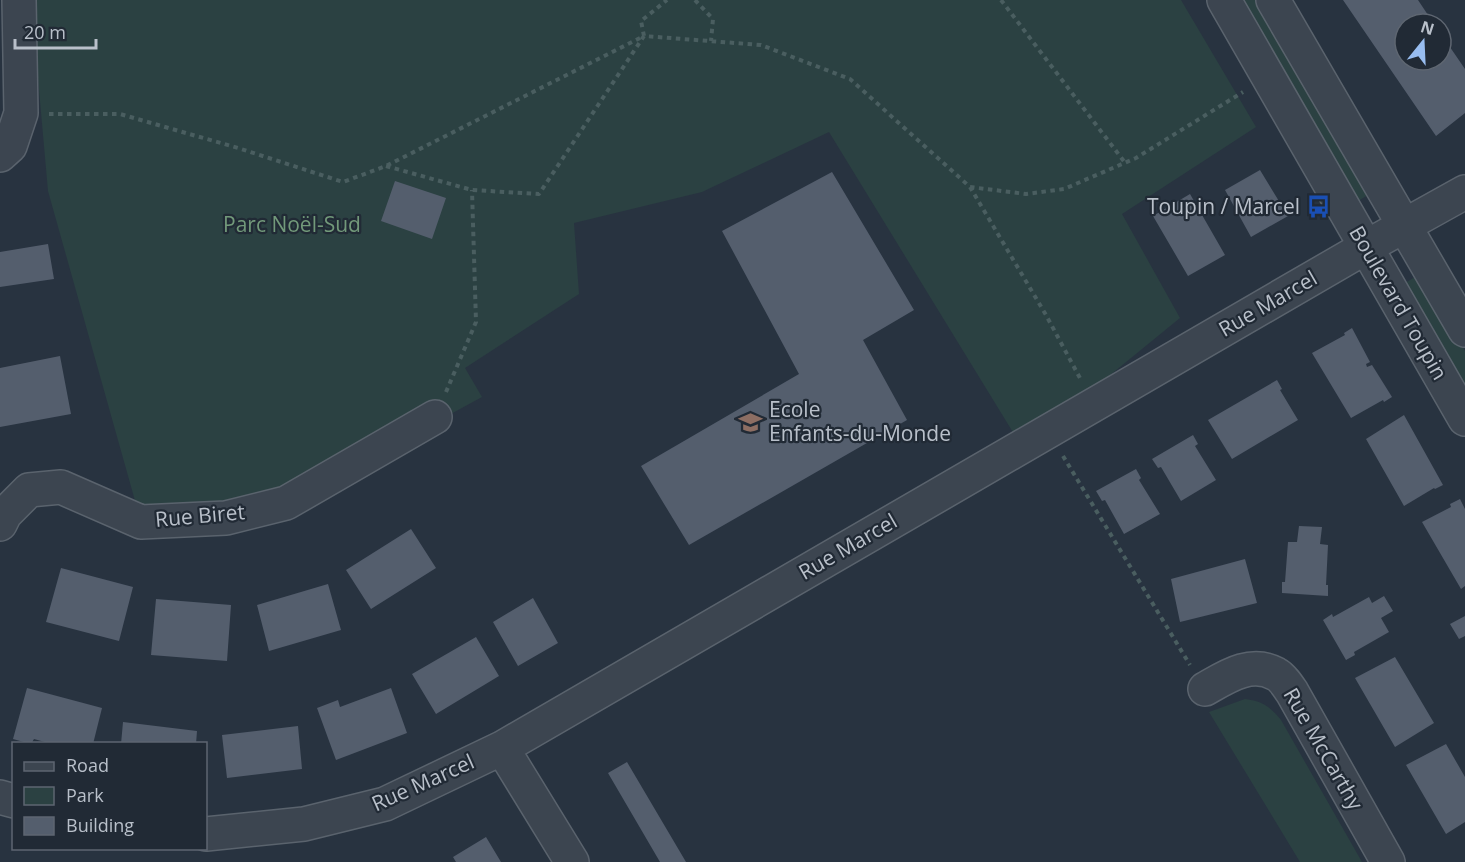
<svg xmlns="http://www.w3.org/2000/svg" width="1465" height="862" font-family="'Open Sans',sans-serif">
<rect width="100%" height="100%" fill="#283340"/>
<path fill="#2b4142" d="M31,0H1181L1256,127L1122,214L1180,318L1022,447L829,132L702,192L574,223L579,294L465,368L482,397L293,500L141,522L48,191Z
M1234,0H1261L1373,192L1353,204Z
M1420,274L1465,351V398L1400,286Z
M1245,699C1263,701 1270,707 1281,720L1362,862H1300L1209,712Z"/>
<path fill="#545e6d" d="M1343,0H1418L1434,24H1405V60H1441V34L1465,69V113L1436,136Z
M1260,170L1288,216L1251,237L1225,190Z
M832,172L914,310L863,340L907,420L689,545L641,466L799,374L722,231Z
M395,181L446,198L432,239L381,221Z
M1190,194L1225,255L1188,276L1153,216Z
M48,244L54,279L0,287V252Z
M1352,328L1370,362L1366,364L1367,367L1372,365L1392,397L1384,402L1383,400L1351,418L1312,353L1345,335L1344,333Z
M60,356L71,414L0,427V368Z
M1277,380L1282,389L1280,390L1298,420L1232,459L1208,420Z
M1404,415L1443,485L1435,489L1434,488L1404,506L1366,439Z
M1193,435L1198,444L1195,446L1216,480L1181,501L1161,467L1158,468L1152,459Z
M1136,469L1141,478L1139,480L1160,514L1124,534L1105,500L1102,501L1096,491Z
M1460,499L1465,509V586L1461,589L1422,522L1451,507L1450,504Z
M1299,526L1322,527L1320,544L1328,545L1326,585H1328V596L1282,593V582H1285L1288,542H1297Z
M411,529L436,568L371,609L346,570Z
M1245,559L1257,603L1180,622L1171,579Z
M61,568L133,587L119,641L46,622Z
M328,584L341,630L269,651L257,605Z
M1384,596L1393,611L1381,618L1389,632L1354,652L1355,655L1346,660L1323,620L1332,614L1333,617L1369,597L1372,603Z
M533,598L558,643L518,666L493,622Z
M156,599L231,605L227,661L151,655Z
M1465,616V636L1459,639L1450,624Z
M476,637L499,676L436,714L412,674Z
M1395,657L1434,723L1395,747L1355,678Z
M27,688L102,708L93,744H52L34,739L31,744L13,739Z
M391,688L407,733L336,760L317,708L338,700L340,707Z
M123,722L197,731L196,744H121Z
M298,726L302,769L227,778L222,735Z
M1446,744L1465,777V822L1446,834L1406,765Z
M627,762L686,862H660L608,773Z
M486,837L501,862H456L453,857Z"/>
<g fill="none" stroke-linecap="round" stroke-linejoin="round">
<defs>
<path id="minor" d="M1224,0L1465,419
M1273,0L1465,330
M0,155L10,146L21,113L19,0
M0,524L5,514L29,490L61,487L141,522L226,518L286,503L435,417
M1205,689C1226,677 1251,660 1276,674C1282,677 1288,686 1292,692L1388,862
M502,748L572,862
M0,797L14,801
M206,834L304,824L385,804L502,748L1366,247L1465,192"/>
</defs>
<use href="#minor" stroke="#5a636d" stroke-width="36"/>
<path stroke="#4a5e60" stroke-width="4" stroke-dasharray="4.5 4.5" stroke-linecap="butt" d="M695,0L713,19L711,41
M1001,0L1126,164
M49,114H120L238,148L343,182L386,166L644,36L641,21L667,0
M386,166L472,190L539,194L644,36L761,45L850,79L970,187L1046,315L1081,380
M970,187L1026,194L1064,189L1136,158L1243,92
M446,392L476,322L472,190
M1063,456L1190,665"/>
<use href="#minor" stroke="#3c4550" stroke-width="33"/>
</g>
<defs>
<symbol id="bus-bare" viewBox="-9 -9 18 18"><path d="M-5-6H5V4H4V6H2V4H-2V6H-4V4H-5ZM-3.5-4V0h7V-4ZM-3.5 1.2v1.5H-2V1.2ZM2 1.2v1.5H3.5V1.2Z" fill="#1a4fb4" stroke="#212a35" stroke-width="2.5" paint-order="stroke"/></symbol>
<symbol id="school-bare" viewBox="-9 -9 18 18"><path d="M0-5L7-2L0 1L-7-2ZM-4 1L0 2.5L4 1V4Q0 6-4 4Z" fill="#8d6e63" stroke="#212a35" stroke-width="2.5" paint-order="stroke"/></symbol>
</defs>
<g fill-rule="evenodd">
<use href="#bus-bare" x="1302" y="190" width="33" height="33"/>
<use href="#school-bare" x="734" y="406" width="33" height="33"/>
</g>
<g text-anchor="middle" stroke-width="4.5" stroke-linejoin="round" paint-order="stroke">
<g font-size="21" fill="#b9c0ca" stroke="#212a35" text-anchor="end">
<text x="1300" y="214">Toupin / Marcel</text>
<text x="769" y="417" text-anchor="start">Ecole<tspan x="769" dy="24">Enfants-du-Monde</tspan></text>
</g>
<g font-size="21" fill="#72997a" stroke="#212a35">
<text x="292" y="232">Parc Noël-Sud</text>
</g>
<g font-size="21" fill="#b9c0ca" stroke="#212a35">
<text transform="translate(1398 303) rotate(60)" y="7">Boulevard Toupin</text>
<text transform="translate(1268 304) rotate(-30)" y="7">Rue Marcel</text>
<text transform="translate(200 516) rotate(-5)" y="7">Rue Biret</text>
<text transform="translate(848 547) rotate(-30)" y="7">Rue Marcel</text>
<text transform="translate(1323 749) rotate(60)" y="7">Rue McCarthy</text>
<text transform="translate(423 783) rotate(-24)" y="7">Rue Marcel</text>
</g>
</g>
<rect x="12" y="742" width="195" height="108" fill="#212a35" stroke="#5e6671" stroke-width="1.5"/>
<rect x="24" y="762" width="30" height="9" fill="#3c4550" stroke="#5e6671" stroke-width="1.5"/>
<text x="66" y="772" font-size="18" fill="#b9c0ca">Road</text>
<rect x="24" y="787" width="30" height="18" fill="#2b4142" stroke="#5e6671" stroke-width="1.5"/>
<text x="66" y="802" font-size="18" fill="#b9c0ca">Park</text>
<rect x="24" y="817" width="30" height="18" fill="#545e6d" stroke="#5e6671" stroke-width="1.5"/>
<text x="66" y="832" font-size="18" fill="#b9c0ca">Building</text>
<g transform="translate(1423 42) rotate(18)"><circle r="28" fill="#212a35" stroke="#5e6671" stroke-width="1.5"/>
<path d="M0-4.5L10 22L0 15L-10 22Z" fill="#98bdf0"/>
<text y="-9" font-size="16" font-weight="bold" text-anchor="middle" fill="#b9c0ca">N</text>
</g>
<path d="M15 39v9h81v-9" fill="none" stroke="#b9c0ca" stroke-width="3"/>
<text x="24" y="39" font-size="18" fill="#b9c0ca" stroke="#212a35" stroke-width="4.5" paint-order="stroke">20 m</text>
</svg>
